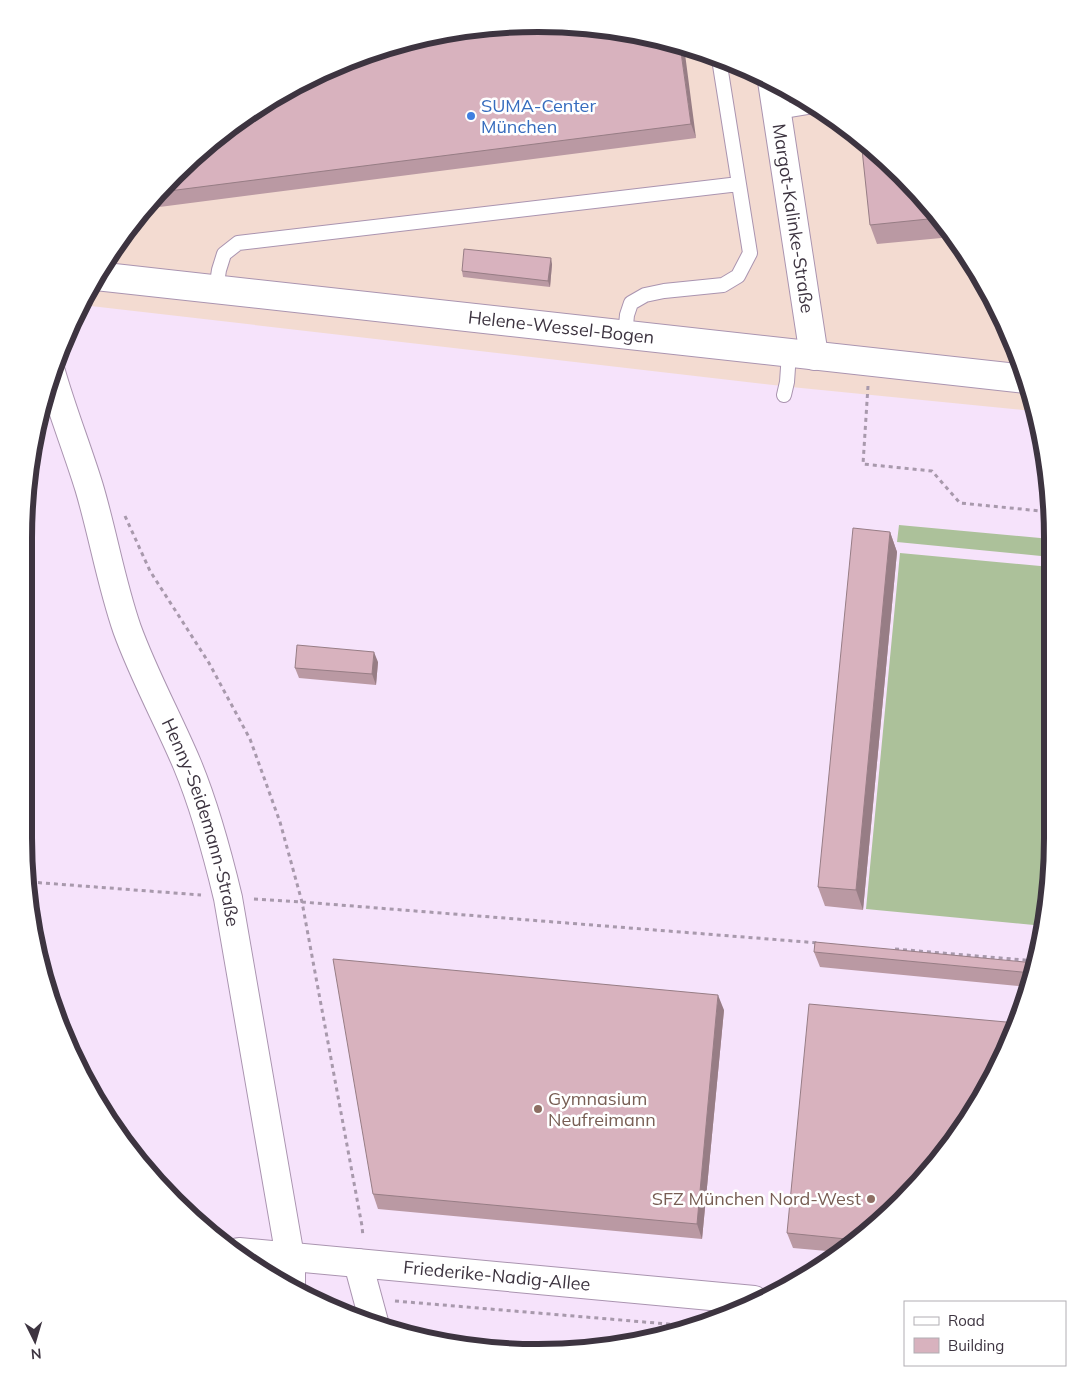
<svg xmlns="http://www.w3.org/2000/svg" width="1076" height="1376" font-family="Mulish,sans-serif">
<rect width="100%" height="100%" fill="#f6e3fb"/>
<path fill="#f3dbd1" d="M671,41L765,77L851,130L924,199L983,281L1025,373L1033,411L791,387L82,305L93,281L130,225L199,151Z"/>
<path fill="#acc19a" d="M899,525L1051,539V557L897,542Z
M900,553L1051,567L1052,838L1044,926L866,909Z"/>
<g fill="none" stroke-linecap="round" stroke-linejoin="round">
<defs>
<path id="lane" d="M777,112L813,106
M216,289L219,270L224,254L238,243L739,184
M625,335L627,315L631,303L645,295L664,291L723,285L738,276L750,253L719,59
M784,395L787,382L789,353"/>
<g id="street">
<path id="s1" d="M772,81L814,356"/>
<path id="s2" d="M96,276L1026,379"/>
<path id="s3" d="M51,372C62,411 77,448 89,487C103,534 111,583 127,629C144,676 168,719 187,764C205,807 217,852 228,898L290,1257L291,1272V1287"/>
<path id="s4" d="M239,1252L754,1300"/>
<path d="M358,1263L374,1322"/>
</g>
</defs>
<use href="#lane" stroke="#aa94b0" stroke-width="16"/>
<use href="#street" stroke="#aa94b0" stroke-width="30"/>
<path stroke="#a899ac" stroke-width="3" stroke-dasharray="4 4" stroke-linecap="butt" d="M868,386L863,464L932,471L960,503L1051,512
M125,516L150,571L209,663L250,739L280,822L302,902L362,1226L363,1237
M30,882L201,895
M254,899L302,902L819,943
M895,949L1036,961
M395,1301L692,1326"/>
<use href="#lane" stroke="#fff" stroke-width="14"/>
<use href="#street" stroke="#fff" stroke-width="28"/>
</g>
<path fill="#ba99a3" d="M671,41L696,138L144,209L199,151Z
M924,199L952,237L877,244L870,225Z
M552,264L550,287L463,277L462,271Z
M890,532L897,552L863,910L825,906L818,887Z
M378,662L376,685L299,678L295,668Z
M814,952L1035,963L1028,987L820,967Z
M724,1010L702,1239L378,1209L373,1194Z
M877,1224L838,1252L793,1248L787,1233Z"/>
<path fill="#977d85" d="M680,45L684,46L696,138L691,124Z
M551,258L552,264L550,287L548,281Z
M890,532L897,552L863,910L856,890Z
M374,652L378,662L376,685L372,674Z
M718,995L724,1010L702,1239L697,1224Z"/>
<path fill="#d8b2be" stroke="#977d85" d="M571,25L671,41L680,45L691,124L161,192L199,151L281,93L372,51L471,28Z
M861,140L924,199L938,218L870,225Z
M464,249L551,258L548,281L462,271Z
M853,528L890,532L856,890L818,887Z
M297,645L374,652L372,674L295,668Z
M815,942L1035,963L1032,973L814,952Z
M333,959L718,995L697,1224L373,1194Z
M809,1004L1017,1023L1013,1035L965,1124L877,1224L856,1240L787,1233Z"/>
<circle fill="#3f7fe0" stroke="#fff" stroke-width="2" cx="471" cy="116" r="5"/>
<g fill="#8d6e63" stroke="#fff" stroke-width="2">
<circle cx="538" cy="1109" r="5"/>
<circle cx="871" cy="1199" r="5"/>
</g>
<g text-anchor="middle" stroke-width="5" stroke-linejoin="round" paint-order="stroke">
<g font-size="18" fill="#366cbe" stroke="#fff" text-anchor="start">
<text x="481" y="112">SUMA-Center<tspan x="481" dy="21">München</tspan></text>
</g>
<g font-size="18" fill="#3d3440" stroke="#fff">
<text dy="6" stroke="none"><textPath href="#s1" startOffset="139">Margot-Kalinke-Straße</textPath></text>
<text dy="6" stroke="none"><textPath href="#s2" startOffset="468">Helene-Wessel-Bogen</textPath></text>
<text dy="6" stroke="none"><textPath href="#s3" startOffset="476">Henny-Seidemann-Straße</textPath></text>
<text dy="6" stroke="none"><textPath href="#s4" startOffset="259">Friederike-Nadig-Allee</textPath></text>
</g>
<g font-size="18" fill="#785e54" stroke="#fff" text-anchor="start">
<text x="548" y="1105">Gymnasium<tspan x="548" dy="21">Neufreimann</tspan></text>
<text x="861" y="1205" text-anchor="end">SFZ München Nord-West</text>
</g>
</g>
<path d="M0 0H1076V1376H0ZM538 32H538A506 506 0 0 1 1044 538V838A506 506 0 0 1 538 1344H538A506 506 0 0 1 32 838V538A506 506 0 0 1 538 32Z" fill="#fff" fill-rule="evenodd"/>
<path fill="none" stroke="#3d3440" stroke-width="6" d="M538 32H538A506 506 0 0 1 1044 538V838A506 506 0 0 1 538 1344H538A506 506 0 0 1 32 838V538A506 506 0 0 1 538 32Z"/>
<rect x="904" y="1301" width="162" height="65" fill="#ffffff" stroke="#b1aeb3"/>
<rect x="914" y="1317" width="25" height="8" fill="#ffffff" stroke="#b1aeb3"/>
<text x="948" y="1326" font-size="15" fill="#3d3440">Road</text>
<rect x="914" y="1338" width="25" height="15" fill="#d8b2be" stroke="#b1aeb3"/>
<text x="948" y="1351" font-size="15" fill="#3d3440">Building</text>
<g transform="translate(35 1341) rotate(175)" stroke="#ffffff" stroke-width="4" paint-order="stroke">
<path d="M0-4L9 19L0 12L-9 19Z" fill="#3d3440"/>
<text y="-8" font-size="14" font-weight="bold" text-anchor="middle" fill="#3d3440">N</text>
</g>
</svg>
